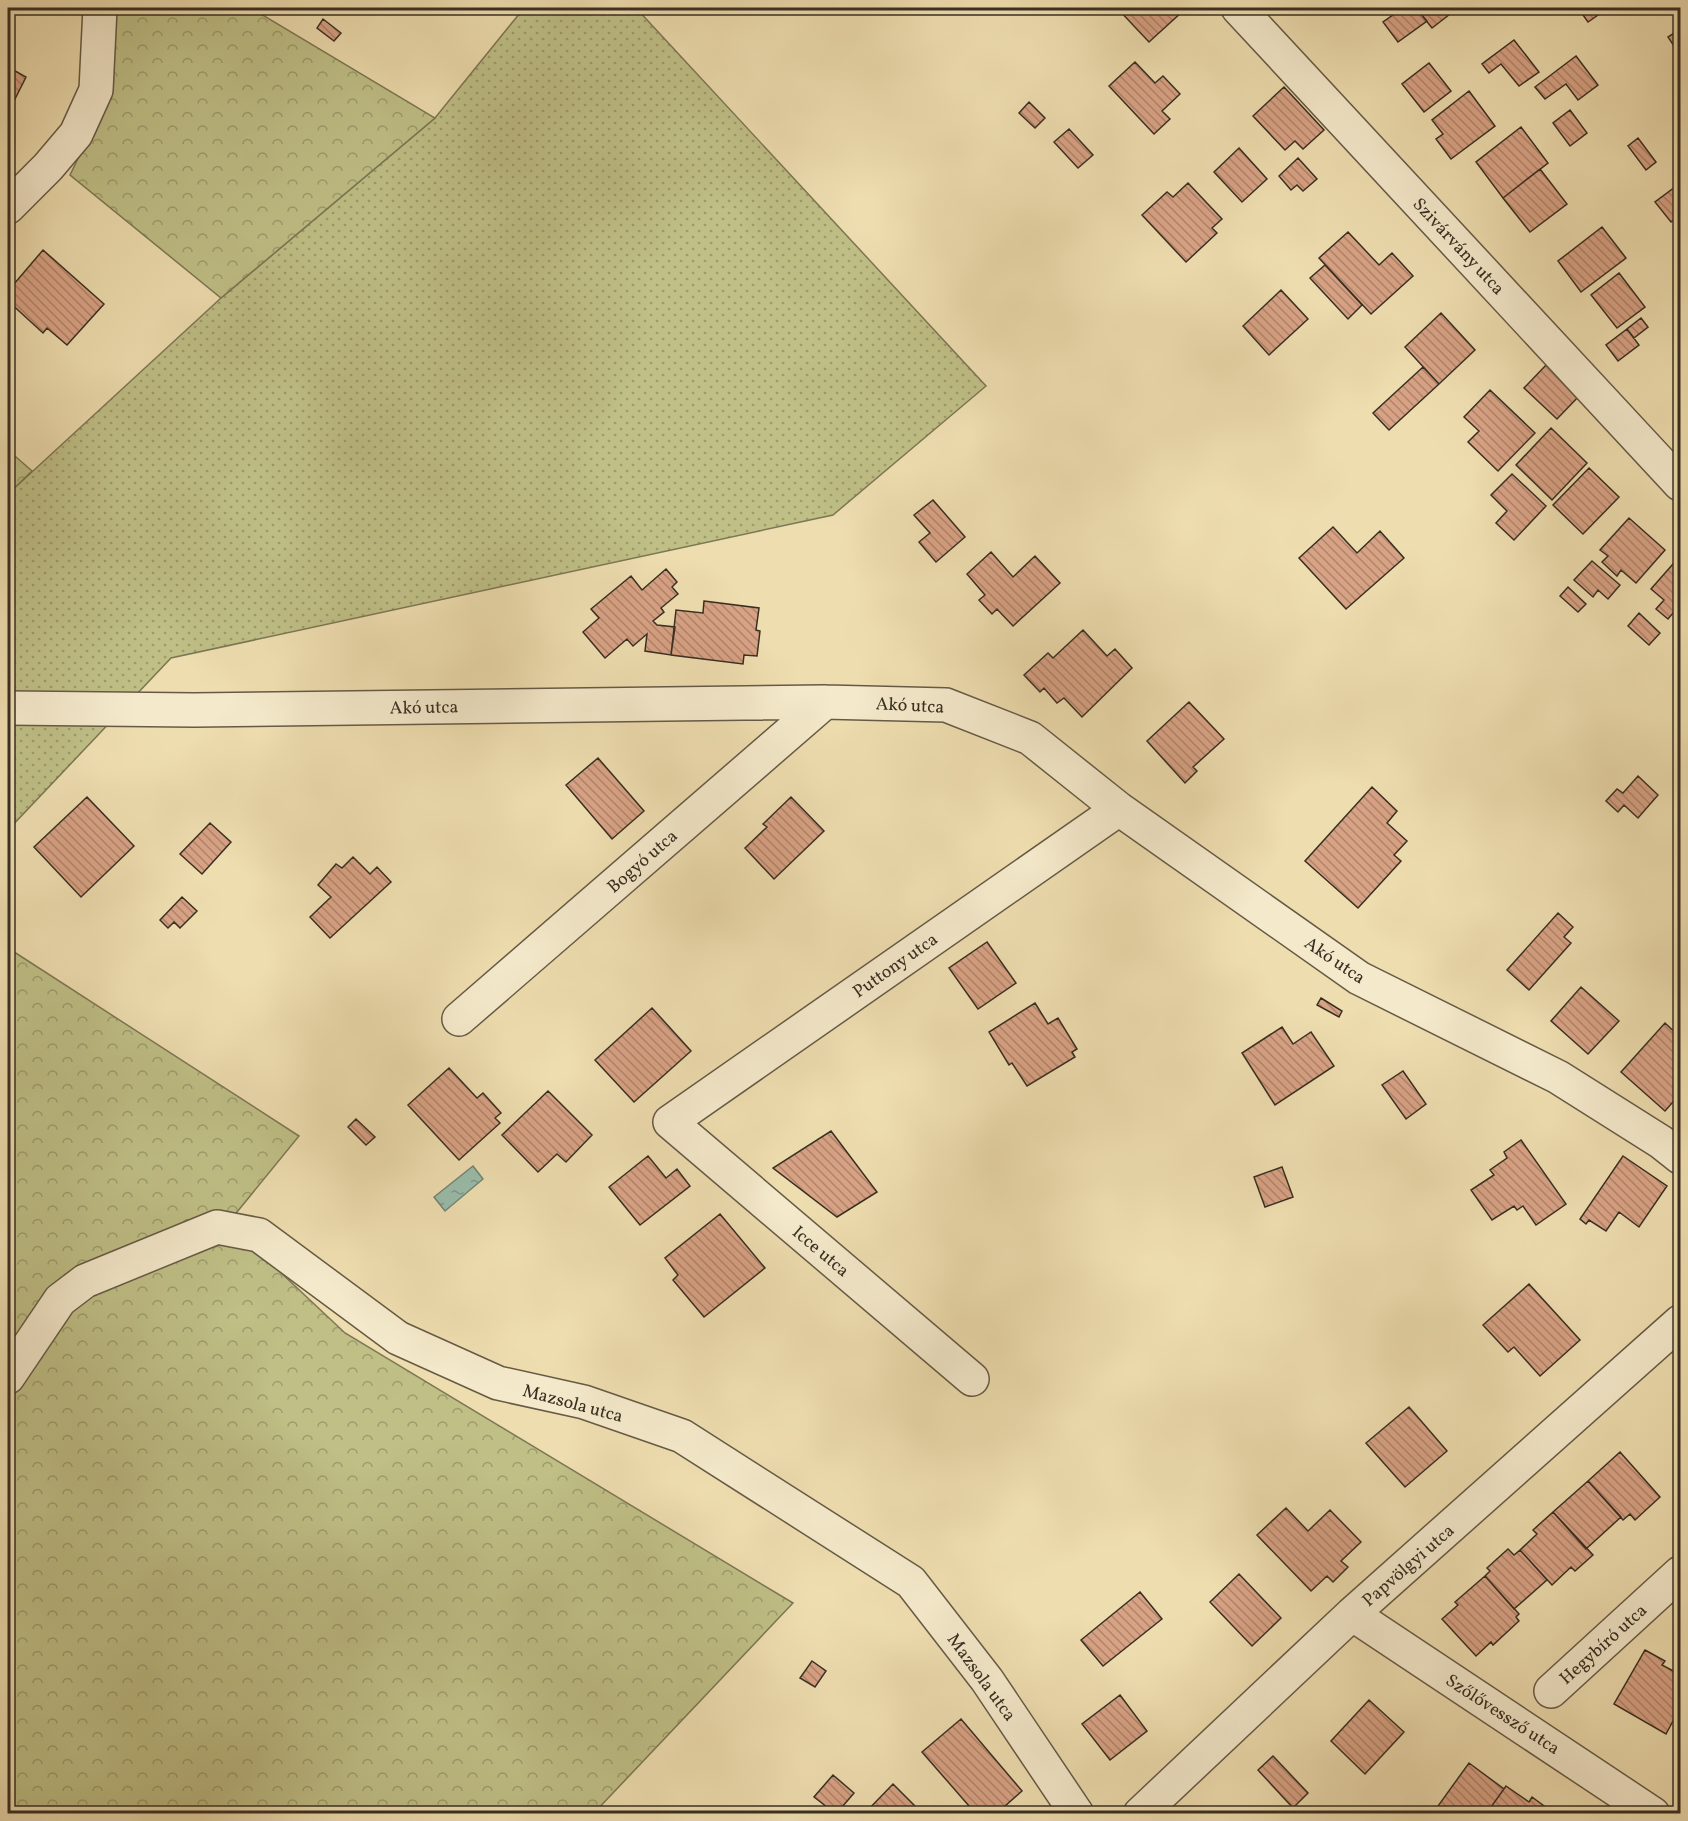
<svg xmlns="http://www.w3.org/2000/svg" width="1688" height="1821" font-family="Vollkorn,serif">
<defs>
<pattern id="green-dots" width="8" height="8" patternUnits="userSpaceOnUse" patternTransform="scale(1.5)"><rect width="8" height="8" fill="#bfbf86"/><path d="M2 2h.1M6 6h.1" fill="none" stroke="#9c9c6d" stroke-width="1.8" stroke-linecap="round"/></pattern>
<pattern id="forest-crowns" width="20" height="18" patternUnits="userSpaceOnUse" patternTransform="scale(1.5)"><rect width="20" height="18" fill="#bfbf86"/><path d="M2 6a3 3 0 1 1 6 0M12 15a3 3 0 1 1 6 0" fill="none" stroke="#9c9c6d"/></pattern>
<pattern id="water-ripples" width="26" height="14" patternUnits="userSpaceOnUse" patternTransform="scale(1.5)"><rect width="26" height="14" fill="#99bcaa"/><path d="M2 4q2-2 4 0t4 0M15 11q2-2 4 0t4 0" fill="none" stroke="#7e998a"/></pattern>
<pattern id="building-back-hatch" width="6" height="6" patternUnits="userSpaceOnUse" patternTransform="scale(1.5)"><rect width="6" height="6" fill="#d8a284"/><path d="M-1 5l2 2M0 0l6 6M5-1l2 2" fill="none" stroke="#b0846c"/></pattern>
</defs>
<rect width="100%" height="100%" fill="#eeddaf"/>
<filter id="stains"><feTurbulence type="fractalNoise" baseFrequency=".00333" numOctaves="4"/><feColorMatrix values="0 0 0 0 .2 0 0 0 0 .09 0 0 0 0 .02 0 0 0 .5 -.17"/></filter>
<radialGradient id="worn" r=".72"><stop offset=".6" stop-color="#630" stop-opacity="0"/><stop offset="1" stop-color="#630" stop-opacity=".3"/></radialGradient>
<path fill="url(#green-dots)" stroke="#7c7754" stroke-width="1.5" d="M524,8H636L986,386L833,515L171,658L8,830V494L221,298L435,118Z"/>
<path fill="url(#forest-crowns)" stroke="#7c7754" stroke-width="1.5" d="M113,8H251L435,118L221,298L70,175L105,103Z
M8,450L32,471L8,494Z
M8,948L299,1136L228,1223L345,1333L793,1603L594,1813H8Z"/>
<path fill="url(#water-ripples)" stroke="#728474" stroke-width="1.5" d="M473,1166L483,1179L445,1211L434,1197Z"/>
<path fill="url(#building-back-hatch)" stroke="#382f22" stroke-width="1.5" d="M1117,8H1181L1184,10L1149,42Z
M1403,8H1416L1427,21L1398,42L1383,22Z
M1416,8H1451L1454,11L1432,28Z
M1578,8H1608L1588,22Z
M323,19L341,33L334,41L317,28Z
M1680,19V55L1668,37L1679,30L1674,23Z
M1514,40L1539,72L1519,86L1501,64L1489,73L1482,64Z
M1576,56L1598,85L1578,100L1566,84L1545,99L1535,87Z
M1135,62L1155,83L1163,76L1180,94L1162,111L1170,119L1154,134L1109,86Z
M1429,63L1451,91L1424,112L1402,84Z
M8,67L26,77L13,103L8,100Z
M1284,87L1324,130L1303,149L1295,141L1285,150L1253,116Z
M1469,91L1495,126L1451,159L1436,139L1443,134L1432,120Z
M1029,102L1045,118L1035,128L1019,113Z
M1570,110L1587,133L1570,146L1553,123Z
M1521,127L1548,163L1503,198L1476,162Z
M1069,129L1093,155L1078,168L1054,142Z
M1638,138L1656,162L1646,170L1628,146Z
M1239,148L1267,179L1242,202L1214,172Z
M1298,158L1317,179L1303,191L1297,185L1291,190L1279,176Z
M1540,169L1567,204L1530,232L1503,198Z
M1188,183L1222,219L1212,228L1217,233L1186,262L1142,215L1167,192L1173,197Z
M1675,187L1680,193V214L1671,222L1655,202Z
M1602,227L1626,258L1581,292L1558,261Z
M1348,232L1379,265L1392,253L1413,276L1371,314L1319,258Z
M43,250L104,304L67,345L47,328L43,333L8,301V291Z
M1325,265L1362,305L1348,319L1310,278Z
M1619,273L1645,307L1617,328L1591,295Z
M1281,290L1308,319L1269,355L1243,326Z
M1441,313L1475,350L1439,384L1405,347Z
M1641,318L1648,327L1634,338L1627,329Z
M1627,329L1639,345L1618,361L1606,345Z
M1547,364L1580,395L1557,419L1524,388Z
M1423,367L1439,384L1389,430L1373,413Z
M1490,390L1535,433L1498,471L1468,442L1479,431L1464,417Z
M1551,428L1587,463L1552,500L1516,465Z
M1589,468L1619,497L1583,534L1553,505Z
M1512,474L1546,506L1514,540L1496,523L1507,511L1491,495Z
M933,500L965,537L936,562L919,542L930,533L914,515Z
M1629,518L1665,550L1636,583L1621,570L1617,576L1602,562L1608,556L1600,550Z
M1333,527L1357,553L1380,531L1404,558L1346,609L1299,558Z
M991,552L1013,577L1035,556L1060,583L1013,626L997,609L992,614L979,600L985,595L967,574Z
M1680,556V620L1673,613L1668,619L1656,609L1664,600L1651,589Z
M1592,561L1620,585L1608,599L1598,590L1593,597L1574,580Z
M666,569L677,582L672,587L678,594L661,608L664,612L653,621L657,625L675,627L671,655L645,651L647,634L633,646L627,639L605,658L583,632L599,618L591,609L631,576L642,590Z
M1568,587L1586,604L1578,612L1560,596Z
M704,601L759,608L756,630L760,631L757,656L744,655L743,664L671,655L676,610L703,613Z
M1639,613L1660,633L1649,645L1628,626Z
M1083,630L1107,656L1115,649L1132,668L1082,717L1064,698L1057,703L1044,688L1040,692L1024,675L1048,653L1053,658Z
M1189,702L1224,739L1193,767L1197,771L1185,783L1147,741Z
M598,758L644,811L612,839L566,785Z
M1638,776L1658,795L1638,818L1624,805L1618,812L1606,801L1617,789L1623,793Z
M1372,787L1397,811L1387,823L1407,841L1394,855L1401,861L1358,908L1305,861Z
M87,797L134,846L81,897L34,847Z
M791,797L824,831L774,879L745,848L767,827L763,824Z
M210,823L231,842L202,874L180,854Z
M353,857L370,874L377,867L391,882L330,938L310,917L331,897L318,885L336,864L342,868Z
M182,897L197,911L180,928L174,922L168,928L160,920Z
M1558,913L1573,927L1564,937L1571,943L1529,990L1507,970Z
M987,942L1016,983L978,1009L949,968Z
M1581,987L1619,1021L1588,1054L1551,1021Z
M1321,998L1342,1011L1339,1017L1317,1005Z
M1035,1003L1048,1024L1058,1018L1077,1049L1072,1052L1075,1057L1027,1086L1012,1063L1009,1065L989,1032Z
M652,1008L691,1051L634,1102L595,1060Z
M1665,1023L1680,1037V1094L1665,1111L1621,1072Z
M1282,1027L1293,1044L1311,1032L1334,1066L1275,1105L1242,1053Z
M449,1068L477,1098L483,1093L501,1113L495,1118L500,1123L459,1160L408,1105Z
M1403,1071L1426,1104L1406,1119L1382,1085Z
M548,1091L592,1135L566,1162L557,1154L538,1172L502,1135Z
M356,1119L375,1137L366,1145L348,1127Z
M831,1131L877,1192L837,1217L773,1168Z
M1521,1140L1566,1204L1536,1225L1523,1206L1517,1210L1514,1206L1492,1220L1471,1190L1494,1175L1490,1170L1507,1158L1504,1152Z
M648,1156L666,1178L677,1169L690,1186L640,1225L609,1187Z
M1623,1156L1667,1186L1639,1227L1619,1212L1606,1231L1589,1220L1586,1224L1580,1219Z
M1282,1167L1293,1197L1265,1207L1254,1177Z
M720,1214L765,1268L704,1317L673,1280L678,1275L665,1258Z
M1529,1284L1580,1340L1540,1376L1514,1347L1508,1352L1483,1325Z
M1409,1407L1447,1451L1405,1487L1366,1443Z
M1620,1452L1660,1497L1635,1520L1630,1514L1623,1520L1588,1481Z
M1588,1481L1621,1517L1586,1549L1553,1512Z
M1286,1508L1308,1531L1330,1510L1361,1542L1341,1561L1348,1567L1333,1582L1327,1576L1311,1591L1257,1535Z
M1553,1512L1593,1555L1575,1571L1571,1567L1552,1585L1520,1550L1537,1534L1533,1530Z
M1508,1549L1514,1555L1520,1550L1547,1580L1514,1609L1485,1576L1490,1571L1487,1568Z
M1239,1574L1281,1618L1252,1646L1210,1602Z
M1485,1576L1519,1614L1516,1617L1519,1621L1493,1645L1491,1642L1476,1656L1442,1619L1458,1605L1455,1602Z
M1140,1592L1162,1619L1103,1666L1081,1640Z
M1645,1650L1665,1661L1662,1665L1675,1672L1680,1662V1725L1673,1721L1666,1734L1614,1704Z
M812,1661L826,1671L815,1687L800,1678Z
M1120,1695L1147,1731L1110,1760L1082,1724Z
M1369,1700L1404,1732L1365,1774L1331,1741Z
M961,1719L1022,1791L996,1814H976L922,1752Z
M1273,1756L1308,1793L1293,1808L1258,1770Z
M1469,1763L1504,1789L1486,1814H1448L1438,1806Z
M833,1775L854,1793L836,1814L814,1797Z
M893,1784L917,1808L912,1814H864Z
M1506,1786L1529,1802L1532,1797L1555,1814H1486Z"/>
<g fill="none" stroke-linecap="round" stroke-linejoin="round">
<defs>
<path id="minor" d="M1238,8L1680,484
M8,207L48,167L76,134L96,90L100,8
M8,708L194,710L825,702L946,705L1030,738L1119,809L1359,978L1558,1077L1661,1142L1680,1157
M459,1019L825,702
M8,1377L60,1300L85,1281L217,1227L259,1235L398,1338L498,1383L584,1402L682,1436L911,1582L987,1680L1077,1814
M972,1379L670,1122L1119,809
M1352,1614L1653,1814
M1551,1691L1680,1573
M1140,1814L1352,1614L1680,1322"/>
</defs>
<use href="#minor" stroke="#665a45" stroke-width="36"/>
<use href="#minor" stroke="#f4e9cb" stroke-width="33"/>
</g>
<g text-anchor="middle" stroke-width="6" stroke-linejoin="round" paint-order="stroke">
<g font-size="18" fill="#382f22" stroke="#f4e9cb">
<text transform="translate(1459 246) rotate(47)" y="6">Szivárvány utca</text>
<text transform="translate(910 705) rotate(3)" y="6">Akó utca</text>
<text transform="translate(424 707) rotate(-1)" y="6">Akó utca</text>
<text transform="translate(642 861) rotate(-41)" y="6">Bogyó utca</text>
<text transform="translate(1335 960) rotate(34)" y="6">Akó utca</text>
<text transform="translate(895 965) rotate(-35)" y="6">Puttony utca</text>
<text transform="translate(821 1251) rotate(40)" y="6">Icce utca</text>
<text transform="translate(573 1403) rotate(15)" y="6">Mazsola utca</text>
<text transform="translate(1408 1565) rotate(-41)" y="6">Papvölgyi utca</text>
<text transform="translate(1603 1644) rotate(-42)" y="6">Hegybíró utca</text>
<text transform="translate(982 1677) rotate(54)" y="6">Mazsola utca</text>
<text transform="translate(1503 1714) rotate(33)" y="6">Szőlővessző utca</text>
</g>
</g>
<rect width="1688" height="1821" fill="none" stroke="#eeddaf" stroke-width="30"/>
<rect x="9" y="9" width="1670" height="1803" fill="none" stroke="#382f22" stroke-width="3"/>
<rect x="15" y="15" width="1658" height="1791" fill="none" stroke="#382f22" stroke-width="1.5"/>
<rect width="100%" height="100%" filter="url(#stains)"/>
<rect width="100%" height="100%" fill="url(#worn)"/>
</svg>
